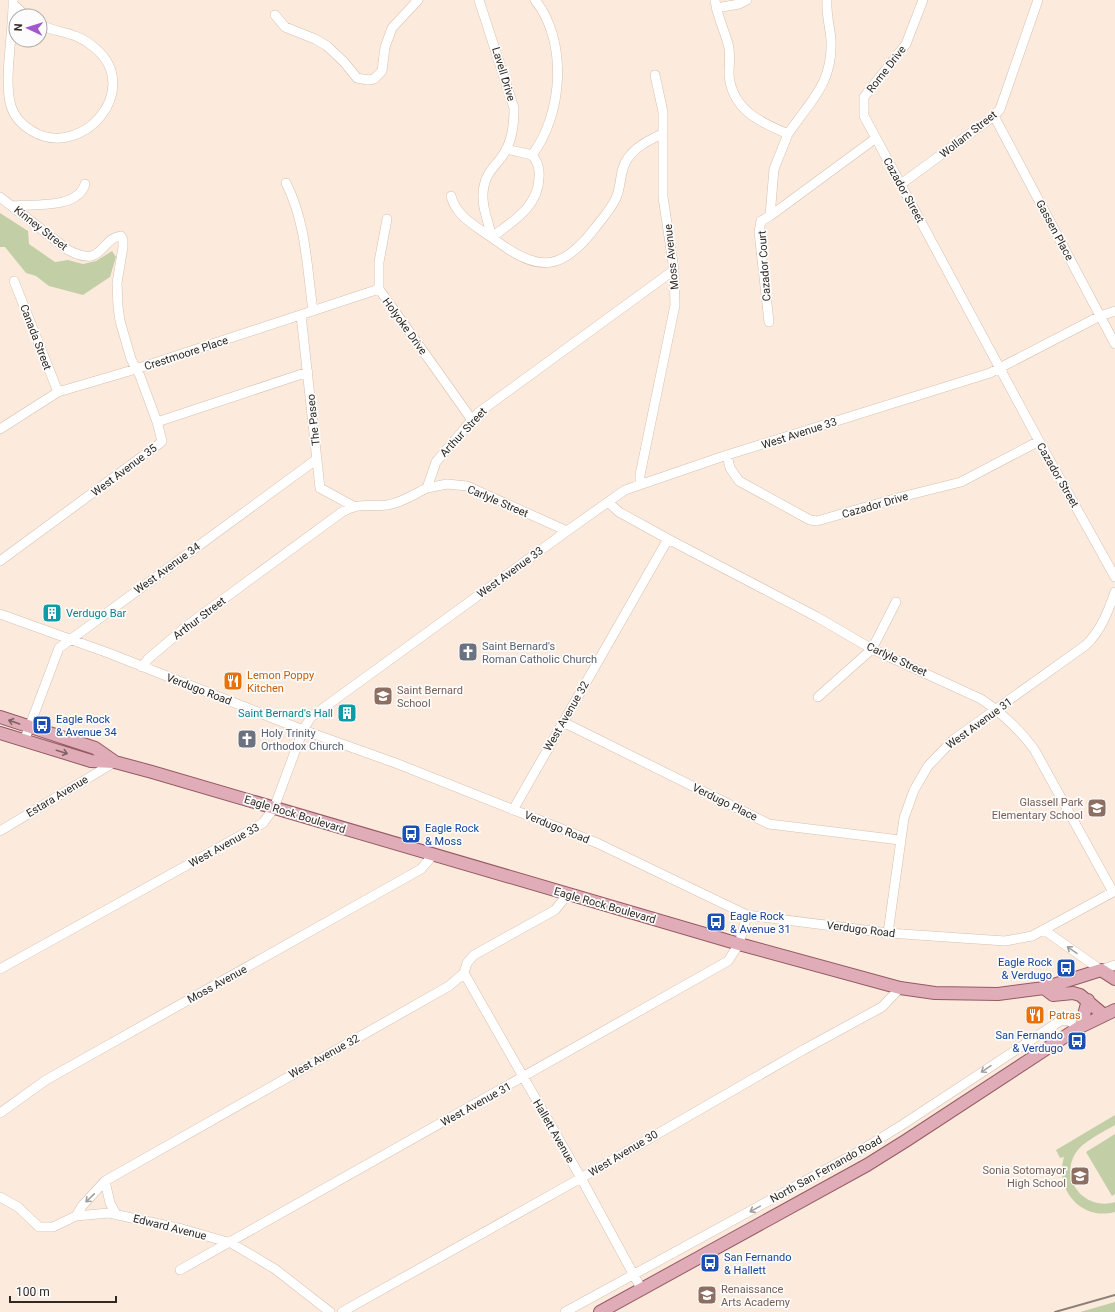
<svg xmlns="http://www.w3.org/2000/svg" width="1115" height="1312" font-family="Roboto,sans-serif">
<rect width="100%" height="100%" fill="#fcebdd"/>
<path fill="#c2cfa6" d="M0,213L28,231L29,244L55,262L68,260L83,264L96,261L112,251L116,257L110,277L83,295L49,286L36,276L26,273L5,247H0Z
M1115,1115V1125C1102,1133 1083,1141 1075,1154C1059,1182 1087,1211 1115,1202V1212C1081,1221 1054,1189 1064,1157L1060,1158L1056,1150Z
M1115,1134V1194L1112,1196L1086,1152Z
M1115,1302V1312H1080Z"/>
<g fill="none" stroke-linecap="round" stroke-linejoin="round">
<defs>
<path id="minor" d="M13,0C14,29 3,81 11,106C14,116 22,125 32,131C82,161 144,89 95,48C75,31 61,34 40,25
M479,0L514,108C514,126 512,143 501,158C494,167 486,174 484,186C480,203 488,221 492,237
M715,0C717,16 724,29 728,44C731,54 729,64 729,75C732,109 759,122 788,134L774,169L770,216L876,138
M923,0L906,44L864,97V116L1039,441L1115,577
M14,5L26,16
M716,8L739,4L747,0
M275,15L285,27L315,39L327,46L344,62L357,78L368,80L374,79L382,71L385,47L392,28L418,0
M994,116L1115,344
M788,134C810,101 833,84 831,40C830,27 826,14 827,0
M506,149L532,155
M532,155C563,114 568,41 535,0
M286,183C306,222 307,268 313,311
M901,184L994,116L1000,109L1038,0
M451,196C457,219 480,228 498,242C540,273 563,270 595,228C602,219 611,209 616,198C622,185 619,170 628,158C636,146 650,140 662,134
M0,197L68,250C104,269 99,239 121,236L123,240V247L117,283L118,307L120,321L131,359L140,376L157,422
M12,206C34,204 78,209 85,184
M387,219L379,262V289L472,420
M492,237C513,221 538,207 539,178C540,169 538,162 532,155
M14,281L58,392
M301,315L320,488L353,506
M769,322L759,232L761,221L770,216
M0,429L58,392L136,369L379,289
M727,455L730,468L739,481L810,520L817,521L901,497L961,482L1039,441
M640,484V475L675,305L674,270L663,197V112L655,75
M427,488L447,484L467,486L567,531
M608,502L619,512L668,539L817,617L872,649L981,699C1002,713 1019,729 1034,749L1113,892
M0,561L159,444L162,441L157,422L308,372
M0,614L111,654L303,730L398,764L597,843L747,915L888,933L1005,941L1032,936L1115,891
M142,667L148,659L188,625L342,512C360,502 368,507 387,505C402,503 414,494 427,488L436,462L478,413L674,270
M818,697L872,649L896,602
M563,722L769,824L900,840
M24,741L59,648L317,459
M513,810L668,539
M0,831L115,762
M1044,930L1101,970L1115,965
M888,933L904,818L914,790L928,766L953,740L1086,645C1101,630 1108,612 1115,592
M0,969L263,823L274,808L303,730L311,717L567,531L625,490L721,457L990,373L1100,316L1115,311
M464,973L581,1178L642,1290
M0,1113L46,1080L421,869L433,855
M105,1181L110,1203L116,1214
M0,1197L18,1207L39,1227H53L76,1216L109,1213L182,1229L231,1243L275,1269L330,1312
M76,1216L82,1206L105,1181L449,986L464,973L467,963L474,955L555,910L568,894
M180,1270L728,961L739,944L747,915
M342,1312L581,1178L803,1050L882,1007L900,988
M565,1312L858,1152L902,1125L1060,1021L1068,1020L1078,1028"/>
<path id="major" d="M0,717L95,748L115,762
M0,733L91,761L115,762L152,772L739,944L900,988L935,993L998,994L1044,988L1101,970L1115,979
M1044,988L1053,995L1073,993L1080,995L1104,1015
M1081,1026L1088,1000
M600,1312L867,1165L907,1140L1078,1028L1115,1010"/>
</defs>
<use href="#minor" stroke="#d4c0b0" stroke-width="10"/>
<use href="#major" stroke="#955a64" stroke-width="14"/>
<use href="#minor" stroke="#fff" stroke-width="9"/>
<use href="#major" stroke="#e0acb7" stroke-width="12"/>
<path stroke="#8c8177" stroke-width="2" d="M1055,1312L1115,1295"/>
</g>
<defs><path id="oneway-shaft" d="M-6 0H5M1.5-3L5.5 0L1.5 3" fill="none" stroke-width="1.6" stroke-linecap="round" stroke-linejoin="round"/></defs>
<g stroke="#7f6465">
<use href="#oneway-shaft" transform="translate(14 722) rotate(-161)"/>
<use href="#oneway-shaft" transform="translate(62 752) rotate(17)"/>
</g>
<g stroke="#a29f9c">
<use href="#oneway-shaft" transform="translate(1072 950) rotate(-145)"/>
<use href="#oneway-shaft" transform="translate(986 1069) rotate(146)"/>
<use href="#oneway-shaft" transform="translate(90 1198) rotate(136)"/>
<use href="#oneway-shaft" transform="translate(755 1209) rotate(151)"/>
</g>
<defs>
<symbol id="building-square" viewBox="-11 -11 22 22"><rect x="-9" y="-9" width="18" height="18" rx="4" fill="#0f9aa8" stroke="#fcfcfc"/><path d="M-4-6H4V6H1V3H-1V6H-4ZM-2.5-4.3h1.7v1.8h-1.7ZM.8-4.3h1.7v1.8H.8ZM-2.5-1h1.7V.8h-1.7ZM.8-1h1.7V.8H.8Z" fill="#fff"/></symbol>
<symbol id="church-square" viewBox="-11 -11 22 22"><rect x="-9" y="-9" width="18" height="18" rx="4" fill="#6b7280" stroke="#fcfcfc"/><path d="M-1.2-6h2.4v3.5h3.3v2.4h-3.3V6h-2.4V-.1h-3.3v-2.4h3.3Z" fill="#fff"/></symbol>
<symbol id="restaurant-square" viewBox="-11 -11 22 22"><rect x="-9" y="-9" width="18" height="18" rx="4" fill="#e8710a" stroke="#fcfcfc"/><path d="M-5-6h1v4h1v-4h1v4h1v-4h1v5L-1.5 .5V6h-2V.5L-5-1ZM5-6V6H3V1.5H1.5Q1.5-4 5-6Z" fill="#fff"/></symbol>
<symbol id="school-square" viewBox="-11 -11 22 22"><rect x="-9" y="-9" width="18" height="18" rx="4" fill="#8d6e63" stroke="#fcfcfc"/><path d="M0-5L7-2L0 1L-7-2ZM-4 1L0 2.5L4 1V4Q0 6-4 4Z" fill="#fff"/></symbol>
<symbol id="bus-square" viewBox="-11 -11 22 22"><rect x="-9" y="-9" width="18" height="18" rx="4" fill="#1a4fb4" stroke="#fcfcfc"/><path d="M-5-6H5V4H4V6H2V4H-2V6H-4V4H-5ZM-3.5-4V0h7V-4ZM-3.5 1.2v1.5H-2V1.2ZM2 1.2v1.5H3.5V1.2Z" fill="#fff"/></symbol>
</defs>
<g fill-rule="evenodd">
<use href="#building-square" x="41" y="602" width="22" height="22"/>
<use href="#church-square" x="457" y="641" width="22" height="22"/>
<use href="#restaurant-square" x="222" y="670" width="22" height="22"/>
<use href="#school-square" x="372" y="685" width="22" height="22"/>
<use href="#building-square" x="336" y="702" width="22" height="22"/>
<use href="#bus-square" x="31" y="714" width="22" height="22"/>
<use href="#church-square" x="236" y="728" width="22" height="22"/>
<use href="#school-square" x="1086" y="797" width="22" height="22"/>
<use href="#bus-square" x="400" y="823" width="22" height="22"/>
<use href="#bus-square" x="705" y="911" width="22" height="22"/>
<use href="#bus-square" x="1055" y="957" width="22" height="22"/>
<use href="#restaurant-square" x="1024" y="1004" width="22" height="22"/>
<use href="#bus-square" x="1066" y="1030" width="22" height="22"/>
<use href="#school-square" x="1069" y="1165" width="22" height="22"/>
<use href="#bus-square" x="699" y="1252" width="22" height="22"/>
<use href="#school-square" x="696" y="1284" width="22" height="22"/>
</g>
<g text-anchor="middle" stroke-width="3.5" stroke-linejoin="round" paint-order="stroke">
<g font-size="11" fill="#302922" stroke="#fcfcfc">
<text transform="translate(886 69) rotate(-52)" y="4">Rome Drive</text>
<text transform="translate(504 74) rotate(73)" y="4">Lavell Drive</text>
<text transform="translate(968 134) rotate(-38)" y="4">Wollam Street</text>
<text transform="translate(904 190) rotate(61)" y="4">Cazador Street</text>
<text transform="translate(41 228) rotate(38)" y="4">Kinney Street</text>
<text transform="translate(1055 230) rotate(62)" y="4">Gassen Place</text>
<text transform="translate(671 257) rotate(-96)" y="4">Moss Avenue</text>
<text transform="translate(764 266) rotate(-94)" y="4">Cazador Court</text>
<text transform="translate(405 326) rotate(54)" y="4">Holyoke Drive</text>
<text transform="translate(36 337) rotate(69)" y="4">Canada Street</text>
<text transform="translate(186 353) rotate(-18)" y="4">Crestmoore Place</text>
<text transform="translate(313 420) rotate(-96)" y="4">The Paseo</text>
<text transform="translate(463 432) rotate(-47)" y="4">Arthur Street</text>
<text transform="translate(799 433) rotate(-18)" y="4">West Avenue 33</text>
<text transform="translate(124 470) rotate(-37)" y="4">West Avenue 35</text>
<text transform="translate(1058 475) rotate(60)" y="4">Cazador Street</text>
<text transform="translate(498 501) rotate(23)" y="4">Carlyle Street</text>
<text transform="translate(875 505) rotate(-16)" y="4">Cazador Drive</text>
<text transform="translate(167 568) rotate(-36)" y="4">West Avenue 34</text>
<text transform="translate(510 572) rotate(-36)" y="4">West Avenue 33</text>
<text transform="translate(199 618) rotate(-37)" y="4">Arthur Street</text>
<text transform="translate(897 659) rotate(25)" y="4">Carlyle Street</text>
<text transform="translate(199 689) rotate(21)" y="4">Verdugo Road</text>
<text transform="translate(566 716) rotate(-60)" y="4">West Avenue 32</text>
<text transform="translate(979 723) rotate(-36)" y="4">West Avenue 31</text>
<text transform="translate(57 796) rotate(-31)" y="4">Estara Avenue</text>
<text transform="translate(725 802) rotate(26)" y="4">Verdugo Place</text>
<text transform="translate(295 814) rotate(17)" y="4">Eagle Rock Boulevard</text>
<text transform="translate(557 827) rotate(22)" y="4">Verdugo Road</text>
<text transform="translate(224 845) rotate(-29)" y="4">West Avenue 33</text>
<text transform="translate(605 905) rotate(16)" y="4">Eagle Rock Boulevard</text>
<text transform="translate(861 929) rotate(7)" y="4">Verdugo Road</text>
<text transform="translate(217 984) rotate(-29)" y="4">Moss Avenue</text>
<text transform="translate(324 1056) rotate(-29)" y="4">West Avenue 32</text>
<text transform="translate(476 1104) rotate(-29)" y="4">West Avenue 31</text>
<text transform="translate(554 1131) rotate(60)" y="4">Hallett Avenue</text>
<text transform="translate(623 1153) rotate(-31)" y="4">West Avenue 30</text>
<text transform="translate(826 1169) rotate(-29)" y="4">North San Fernando Road</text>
<text transform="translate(170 1227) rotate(14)" y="4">Edward Avenue</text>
</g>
<g font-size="11" fill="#0d838f" stroke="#fcfcfc" text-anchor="start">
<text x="66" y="617">Verdugo Bar</text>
<text x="333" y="717" text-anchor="end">Saint Bernard's Hall</text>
</g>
<g font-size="11" fill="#5b616d" stroke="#fcfcfc" text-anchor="start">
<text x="482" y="650">Saint Bernard's<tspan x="482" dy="13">Roman Catholic Church</tspan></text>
<text x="261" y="737">Holy Trinity<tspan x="261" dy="13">Orthodox Church</tspan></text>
</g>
<g font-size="11" fill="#c56008" stroke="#fcfcfc" text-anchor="start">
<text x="247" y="679">Lemon Poppy<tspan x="247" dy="13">Kitchen</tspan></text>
<text x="1049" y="1019">Patras</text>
</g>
<g font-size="11" fill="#785e54" stroke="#fcfcfc" text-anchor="start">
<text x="397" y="694">Saint Bernard<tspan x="397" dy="13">School</tspan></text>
<text x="1083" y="806" text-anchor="end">Glassell Park<tspan x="1083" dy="13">Elementary School</tspan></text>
<text x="1066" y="1174" text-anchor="end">Sonia Sotomayor<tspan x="1066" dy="13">High School</tspan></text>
<text x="721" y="1293">Renaissance<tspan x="721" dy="13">Arts Academy</tspan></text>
</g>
<g font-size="11" fill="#164399" stroke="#fcfcfc" text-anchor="start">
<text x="56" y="723">Eagle Rock<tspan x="56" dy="13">&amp; Avenue 34</tspan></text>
<text x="425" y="832">Eagle Rock<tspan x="425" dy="13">&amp; Moss</tspan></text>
<text x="730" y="920">Eagle Rock<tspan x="730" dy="13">&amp; Avenue 31</tspan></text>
<text x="1052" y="966" text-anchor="end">Eagle Rock<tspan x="1052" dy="13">&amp; Verdugo</tspan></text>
<text x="1063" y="1039" text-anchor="end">San Fernando<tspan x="1063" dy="13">&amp; Verdugo</tspan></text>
<text x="724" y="1261">San Fernando<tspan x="724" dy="13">&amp; Hallett</tspan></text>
</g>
</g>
<g transform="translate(28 28) rotate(274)"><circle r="19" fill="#fcfcfc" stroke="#aaa8a5"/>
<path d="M0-3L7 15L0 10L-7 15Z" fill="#a058cc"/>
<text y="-6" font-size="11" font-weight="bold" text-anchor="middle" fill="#302922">N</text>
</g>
<path d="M10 1296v6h106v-6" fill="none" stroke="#302922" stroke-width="2"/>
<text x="16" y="1296" font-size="12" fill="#302922" stroke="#fcfcfc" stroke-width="3" paint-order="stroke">100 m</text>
</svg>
